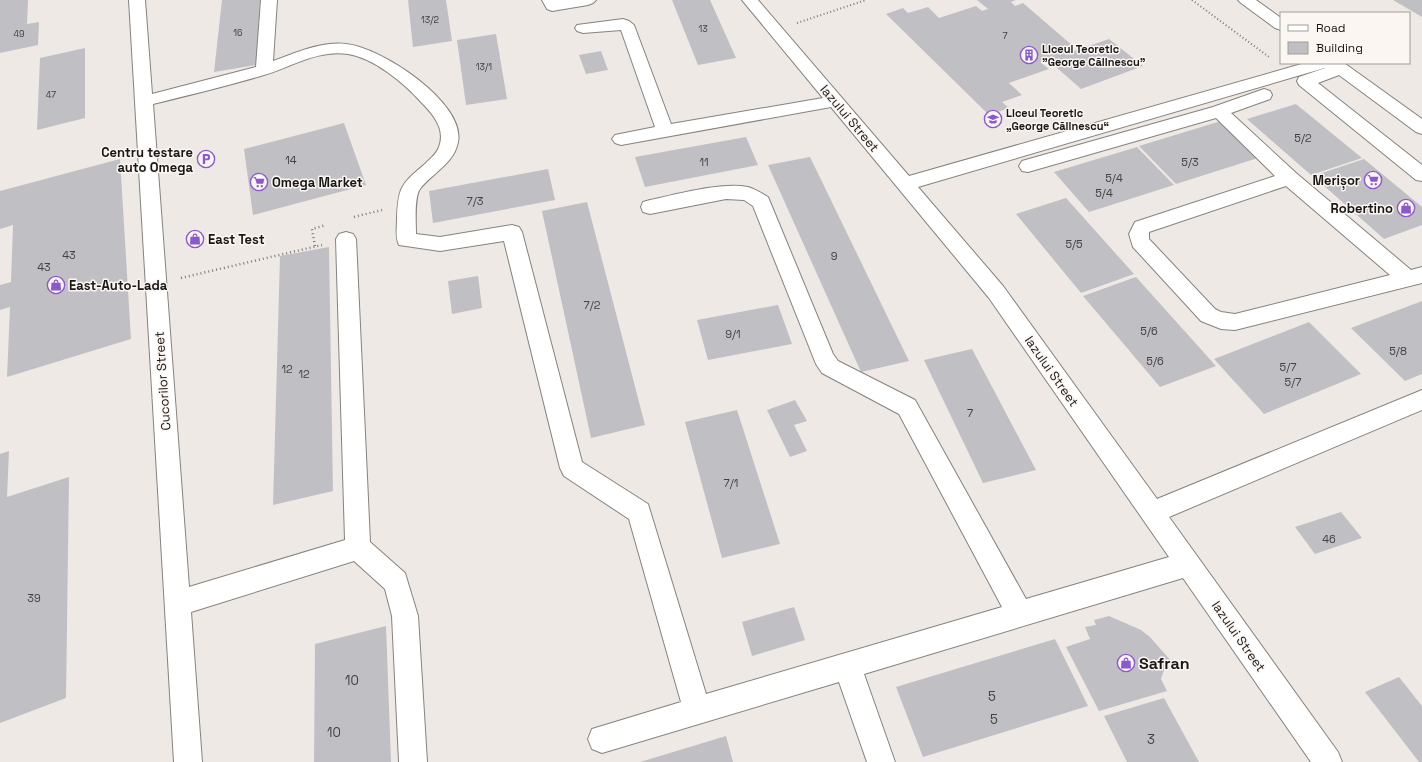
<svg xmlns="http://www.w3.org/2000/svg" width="1422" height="762" font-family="'Space Grotesk',sans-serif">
<rect width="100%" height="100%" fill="#eee9e5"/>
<path fill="#c0bfc4" d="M0,0H28L27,24L39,22L38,45L0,53Z
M222,0H260L256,65L214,72Z
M408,0H446L452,41L413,47Z
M672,0H710L736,58L698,65Z
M977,0H1016L1011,2L1015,6L1023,3L1073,46L1066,48L1071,52L1109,39L1143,66L1081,89L1047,59L1040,62L1049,69L1009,83L1022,95L1002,102L1009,108L989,115L886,14L903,8L908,13L928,7L939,18L976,6L982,11L988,9Z
M1393,0H1422V17Z
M496,34L507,99L466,105L457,40Z
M85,48V118L37,130L40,58Z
M601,51L608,70L586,74L579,55Z
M1296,104L1362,158L1311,175L1247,119Z
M1221,121L1261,157L1176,184L1139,146Z
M344,123L366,185L253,215L244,149Z
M746,137L758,165L645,187L635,157Z
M1137,147L1174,185L1089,212L1054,172Z
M810,157L909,361L861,372L768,165Z
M120,159L131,339L7,377L10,307L0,310V285L11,282L13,225L0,229V191Z
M1364,159L1422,207V225L1384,239L1313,176Z
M548,169L555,200L433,223L429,191Z
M1066,198L1134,274L1081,293L1016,214Z
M587,202L645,425L591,438L542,211Z
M329,247L333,491L273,505L280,256Z
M478,276L482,308L452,314L448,281Z
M1136,277L1216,366L1160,387L1083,296Z
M1422,301V374L1405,381L1351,328Z
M778,305L792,344L708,360L697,320Z
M1309,322L1361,374L1264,414L1214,359Z
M972,349L1036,470L983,483L924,360Z
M795,400L807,421L794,425L807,451L790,457L767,410Z
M737,410L780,544L722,558L685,422Z
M9,451L7,497L69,477L66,698L0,723V454Z
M1341,512L1362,538L1315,554L1295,527Z
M794,607L805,640L752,656L742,622Z
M1109,616L1141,630L1150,637L1172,662L1166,664L1161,679L1167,691L1099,711L1066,647L1090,639L1085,627L1096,625L1094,620Z
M386,626L391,762H314L315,644Z
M1055,639L1088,706L923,757L896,687Z
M1399,677L1422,706V762H1419L1365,692Z
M1164,698L1199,762H1127L1104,716Z
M726,736L733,762H640Z"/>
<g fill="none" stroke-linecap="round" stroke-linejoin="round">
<defs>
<path id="minor" d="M129,0H145L152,94L256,67L261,0H277L273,61C296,53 321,41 346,44C381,47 466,103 458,142C454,164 432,173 420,189C414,197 416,223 416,234L440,237L512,225L519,227L522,232L582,462L648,504L706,694L1002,607L899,414L822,373L816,364L753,206L744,200L726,199L650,214L643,212L641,207L643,202L650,200C679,194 720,182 748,187C755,189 761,193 768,197L833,354L838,361L915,400L1026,599L1169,557L989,298L831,107L621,145L615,143L612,139L615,135L655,127L621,30L583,33L577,31L575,28L577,25L623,19L629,21L634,25L671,124L823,98L742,0H758L909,176L1305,63H1344L1422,119V134L1416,132L1339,75L1318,83L1422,165V181L1416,180L1299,85L1297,81L1299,77L1328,67L918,187L1003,286L1157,499L1422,390V410L1169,517L1338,752L1342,762H1311L1183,578L864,674L895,762H867L839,682L602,753L592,749L588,739L592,729L681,702L629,519L564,476L560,468L504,241L440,251L399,245C395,237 397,228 397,219C398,185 402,184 426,163C431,158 437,153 439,147C446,129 433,114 421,102C404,83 374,58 348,54C319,49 291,67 264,75C227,86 190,95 153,104L189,587L345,540L336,239L339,234L346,232L353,234L356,239L370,542L405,573L418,616L427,762H399L392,616L385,589L354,561L191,612L202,762H174Z
M542,0H596L593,3L588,5L552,11L547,9Z
M1238,0H1256L1281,18V30L1275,28L1241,3Z
M1264,89L1270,91L1272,95L1270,99L1231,113L1296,173L1411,270L1422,267V283L1235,330L1221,329L1201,321L1133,247L1129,234L1135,222L1275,176L1216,118L1028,172L1022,171L1019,166L1022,161L1213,107ZM1286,186L1390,275L1235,314L1221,312L1215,309L1149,239V232Z"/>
</defs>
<use href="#minor" stroke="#86827e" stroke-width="2"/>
<path stroke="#7d7977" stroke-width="2" stroke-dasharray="1 2.5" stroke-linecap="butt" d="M1192,0L1269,57
M797,23L866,0"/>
<path stroke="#7d7977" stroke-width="2.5" stroke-dasharray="1 3" stroke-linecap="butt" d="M354,217L382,210
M315,246L312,229L326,225
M181,278L322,245"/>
<use href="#minor" fill="#fff" fill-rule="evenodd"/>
</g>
<defs>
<symbol id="building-ring" viewBox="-11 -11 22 22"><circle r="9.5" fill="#fbf6f2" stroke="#8a59d2" stroke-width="1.5"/><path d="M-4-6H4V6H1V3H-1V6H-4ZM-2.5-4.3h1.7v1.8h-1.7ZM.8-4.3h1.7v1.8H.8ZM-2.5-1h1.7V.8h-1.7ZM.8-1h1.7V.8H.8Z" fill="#8a59d2"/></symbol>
<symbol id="school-ring" viewBox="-11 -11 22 22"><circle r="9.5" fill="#fbf6f2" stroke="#8a59d2" stroke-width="1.5"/><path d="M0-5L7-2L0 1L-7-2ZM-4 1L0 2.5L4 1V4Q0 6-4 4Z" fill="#8a59d2"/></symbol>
<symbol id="parking-ring" viewBox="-11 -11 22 22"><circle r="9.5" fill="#fbf6f2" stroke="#8a59d2" stroke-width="1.5"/><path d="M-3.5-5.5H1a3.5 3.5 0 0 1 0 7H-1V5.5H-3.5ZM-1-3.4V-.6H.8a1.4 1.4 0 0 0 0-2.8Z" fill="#8a59d2"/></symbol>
<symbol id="supermarket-ring" viewBox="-11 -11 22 22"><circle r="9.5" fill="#fbf6f2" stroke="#8a59d2" stroke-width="1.5"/><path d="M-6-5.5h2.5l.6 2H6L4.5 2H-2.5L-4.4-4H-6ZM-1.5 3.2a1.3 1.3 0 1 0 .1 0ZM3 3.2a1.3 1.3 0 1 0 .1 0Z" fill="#8a59d2"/></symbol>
<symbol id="shop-ring" viewBox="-11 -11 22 22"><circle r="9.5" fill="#fbf6f2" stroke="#8a59d2" stroke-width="1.5"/><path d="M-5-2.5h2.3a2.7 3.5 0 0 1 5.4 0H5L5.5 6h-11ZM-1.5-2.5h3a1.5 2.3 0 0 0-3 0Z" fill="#8a59d2"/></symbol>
</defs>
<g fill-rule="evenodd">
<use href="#building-ring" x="1019" y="45" width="20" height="20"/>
<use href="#school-ring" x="983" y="109" width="20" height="20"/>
<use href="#parking-ring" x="196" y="149" width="20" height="20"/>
<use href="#supermarket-ring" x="1363" y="170" width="20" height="20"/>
<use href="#supermarket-ring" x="249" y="172" width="20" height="20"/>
<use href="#shop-ring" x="1396" y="198" width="20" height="20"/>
<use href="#shop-ring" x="185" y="229" width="20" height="20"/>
<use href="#shop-ring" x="46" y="275" width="20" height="20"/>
<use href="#shop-ring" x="1116" y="653" width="20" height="20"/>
</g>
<g text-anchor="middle" stroke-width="3" stroke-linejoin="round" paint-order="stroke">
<g font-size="9" fill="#434142">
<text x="430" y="23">13/2</text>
<text x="703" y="32">13</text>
<text x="238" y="36">16</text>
<text x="19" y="37">49</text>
<text x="1005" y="39">7</text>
<text x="484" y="70">13/1</text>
<text x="51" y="98">47</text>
</g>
<g font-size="11" font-weight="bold" fill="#191716" stroke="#fbf6f2" text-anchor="start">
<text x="1042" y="53">Liceul Teoretic<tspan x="1042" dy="13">"George Călinescu"</tspan></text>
<text x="1006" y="117">Liceul Teoretic<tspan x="1006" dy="13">„George Călinescu“</tspan></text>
</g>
<g font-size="11" fill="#434142">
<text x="1303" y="142">5/2</text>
<text x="291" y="164">14</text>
<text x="704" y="166">11</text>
<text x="1190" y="166">5/3</text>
<text x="1114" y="182">5/4</text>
<text x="1104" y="197">5/4</text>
<text x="475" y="205">7/3</text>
<text x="1074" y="248">5/5</text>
<text x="69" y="259">43</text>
<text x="834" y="260">9</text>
<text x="44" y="271">43</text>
<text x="592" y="309">7/2</text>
<text x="1149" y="335">5/6</text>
<text x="733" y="338">9/1</text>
<text x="1398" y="355">5/8</text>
<text x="1155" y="365">5/6</text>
<text x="1288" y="371">5/7</text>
<text x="287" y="373">12</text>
<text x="304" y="378">12</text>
<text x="1293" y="386">5/7</text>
<text x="970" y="417">7</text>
<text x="731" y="487">7/1</text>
<text x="1329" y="543">46</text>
<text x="34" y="602">39</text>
</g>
<g font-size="13" fill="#191716" stroke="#fbf6f2">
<text transform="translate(850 118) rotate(50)" y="5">Iazului Street</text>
<text transform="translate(1052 371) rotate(55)" y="5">Iazului Street</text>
<text transform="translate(162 381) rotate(-94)" y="5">Cucorilor Street</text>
<text transform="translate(1239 636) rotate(55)" y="5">Iazului Street</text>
</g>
<g font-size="13" font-weight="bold" fill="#191716" stroke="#fbf6f2" text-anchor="end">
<text x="193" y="157">Centru testare<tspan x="193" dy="15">auto Omega</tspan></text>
<text x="1360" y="185">Merișor</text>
<text x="272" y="187" text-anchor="start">Omega Market</text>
<text x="1393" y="213">Robertino</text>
<text x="208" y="244" text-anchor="start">East Test</text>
<text x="69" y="290" text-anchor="start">East-Auto-Lada</text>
</g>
<g font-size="13" fill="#434142">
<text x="352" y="685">10</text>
<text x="992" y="701">5</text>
<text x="994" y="724">5</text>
<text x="334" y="737">10</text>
<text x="1151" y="744">3</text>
</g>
<g font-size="16" font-weight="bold" fill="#191716" stroke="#fbf6f2" text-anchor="start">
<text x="1139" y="669">Safran</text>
</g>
</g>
<rect x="1280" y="12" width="130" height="52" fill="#fbf6f2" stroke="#a19d9a"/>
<rect x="1288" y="25" width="20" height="6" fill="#ffffff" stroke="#a19d9a"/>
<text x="1316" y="32" font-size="12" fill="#191716">Road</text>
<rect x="1288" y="42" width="20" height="12" fill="#c0bfc4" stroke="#a19d9a"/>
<text x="1316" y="52" font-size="12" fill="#191716">Building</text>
</svg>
